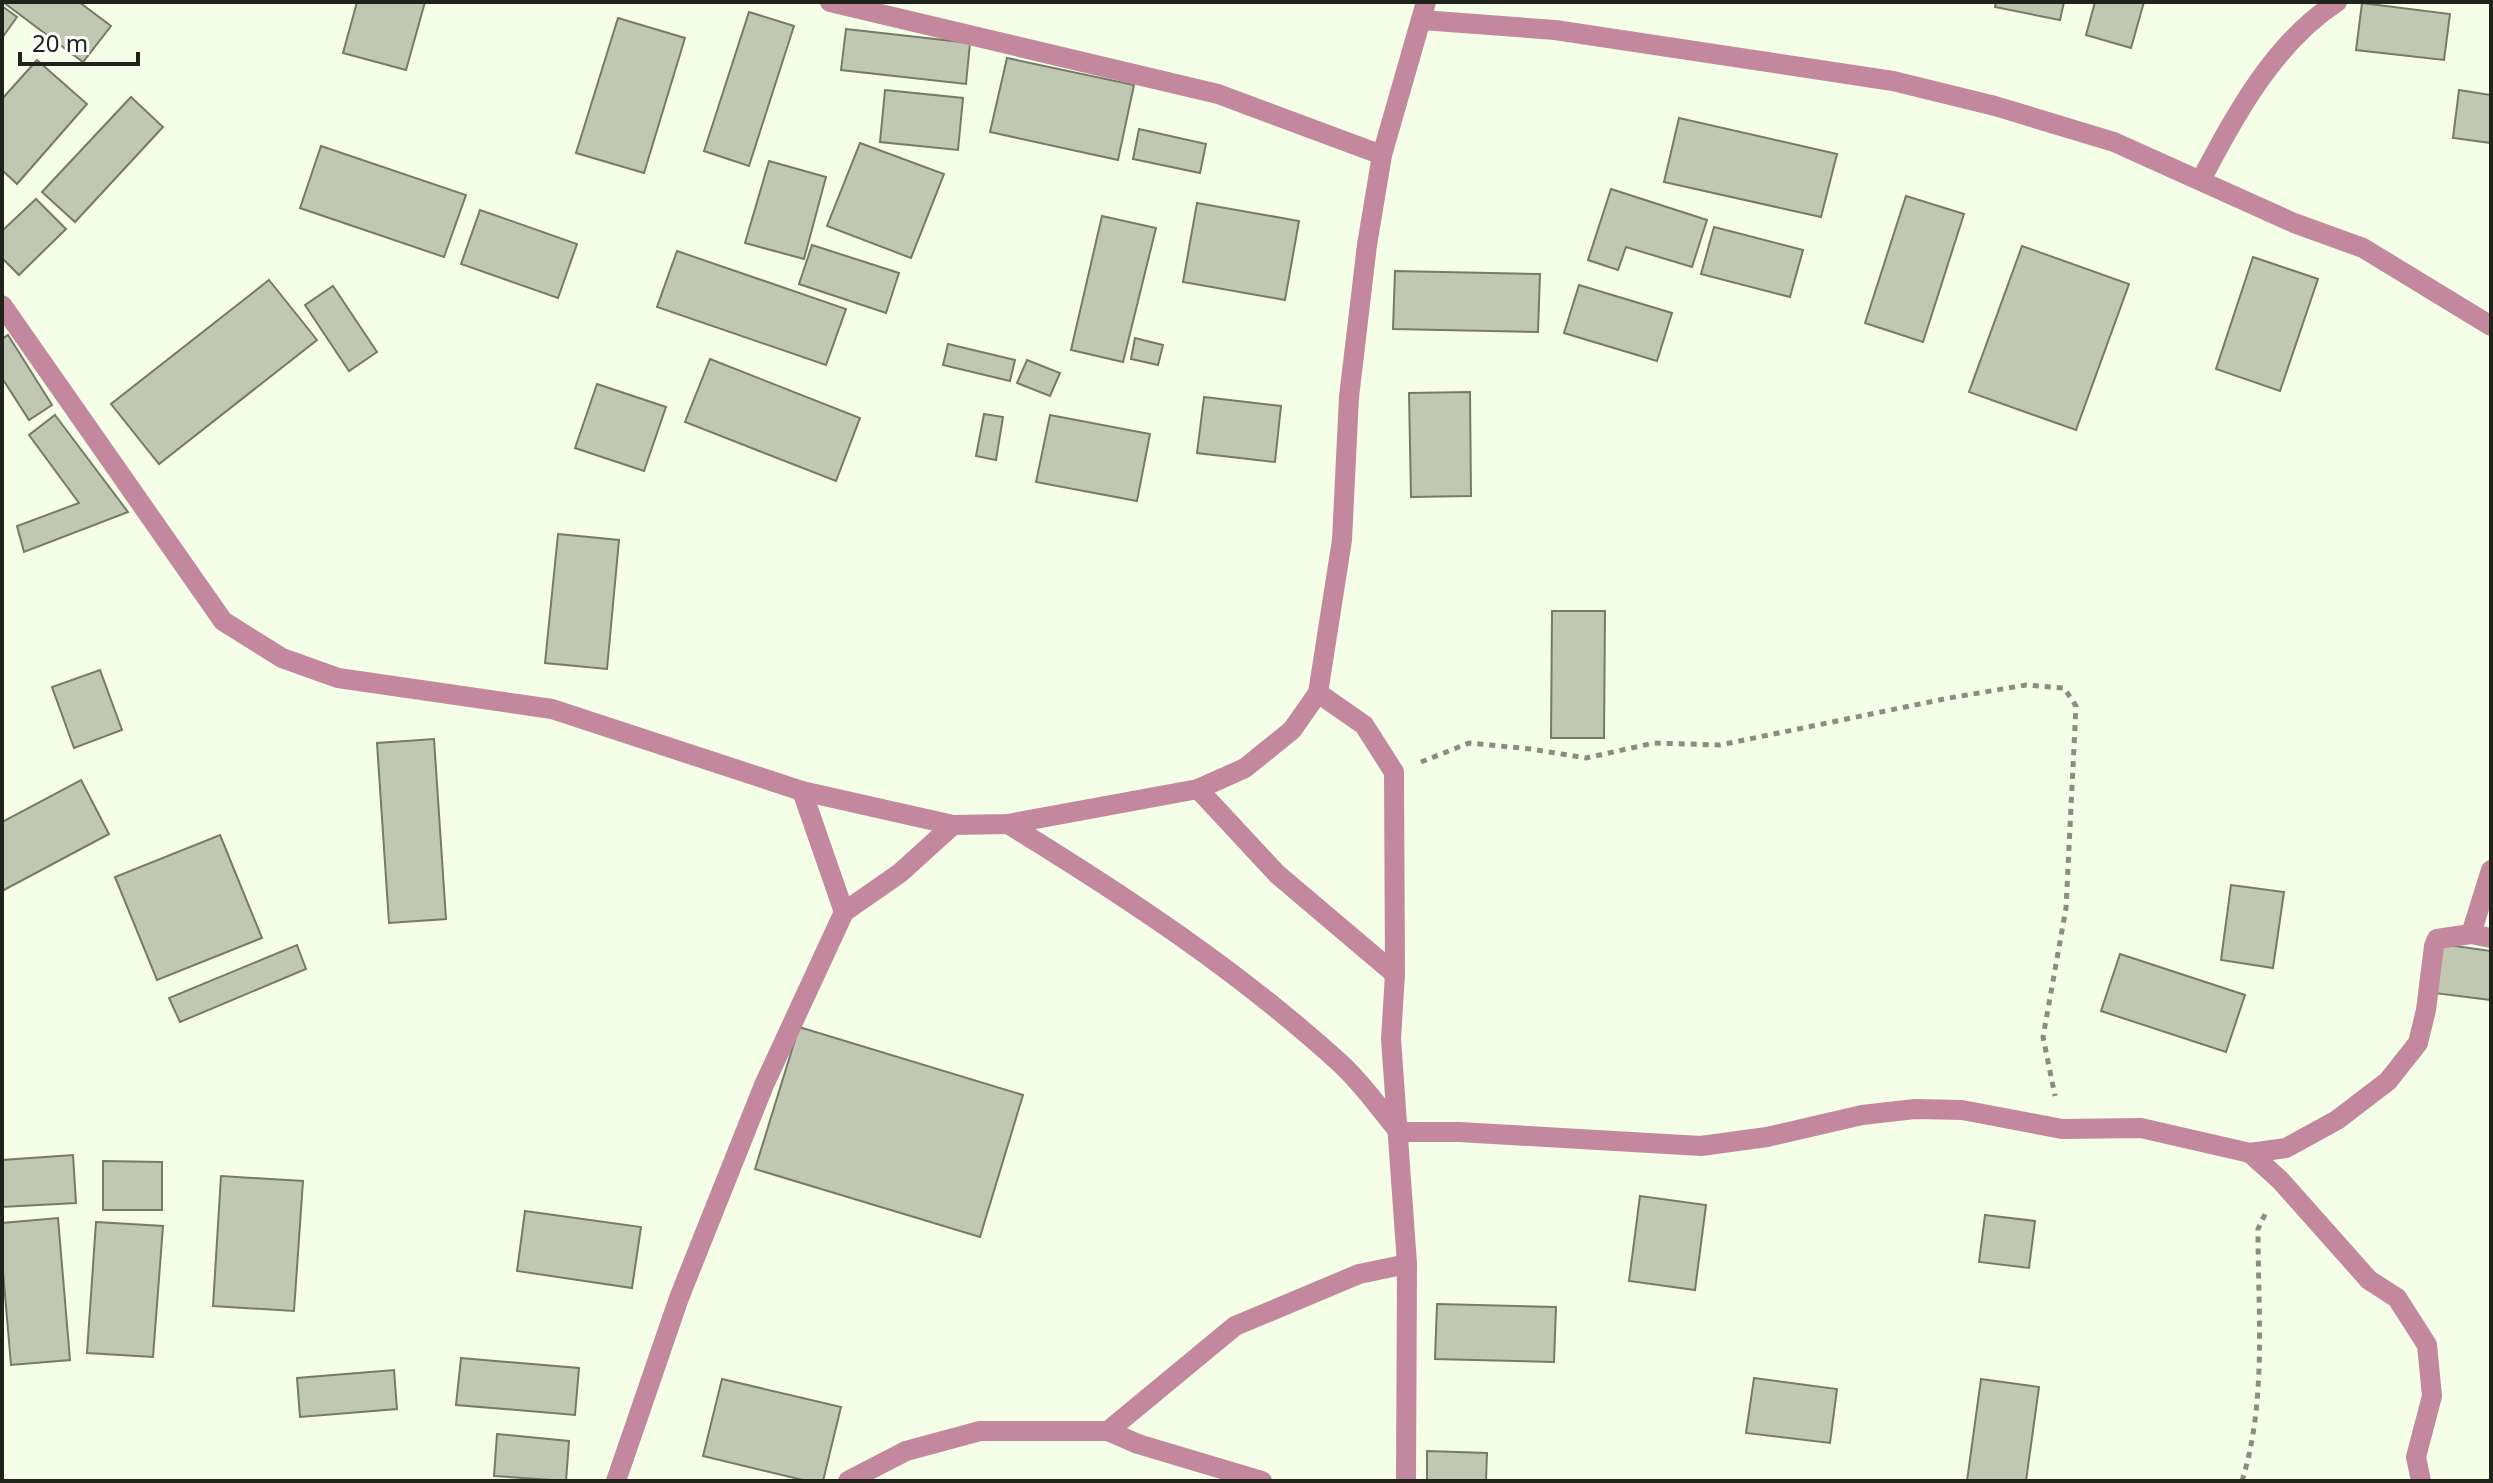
<svg xmlns="http://www.w3.org/2000/svg" width="2493" height="1483" viewBox="0 0 2493 1483" font-family="'Noto Sans',sans-serif">
<style>
.building{fill:#c0c8b2;stroke:#747c67;stroke-width:2}
.lines{fill:none;stroke-linecap:round;stroke-linejoin:round}
.path{stroke:#898f7f;stroke-width:5;stroke-dasharray:6 6;stroke-linecap:butt}
.minor{stroke:#c3889e;stroke-width:20}
</style>
<rect width="100%" height="100%" fill="#f5fee6"/>
<!-- building -->
<g class="building">
<polygon points="3,2 79,2 111,26 83,62"/>
<polygon points="357,2 425,2 406,70 343,53"/>
<polygon points="1996,2 2064,2 2060,20 1995,7"/>
<polygon points="2095,2 2144,2 2131,48 2086,35"/>
<polygon points="2362,3 2450,14 2444,60 2356,50"/>
<polygon points="2,6 17,17 2,38"/>
<polygon points="749,12 794,26 749,166 704,151"/>
<polygon points="618,18 685,38 644,173 576,153"/>
<polygon points="846,29 970,43 966,84 841,70"/>
<polygon points="1007,58 1134,85 1118,160 990,132"/>
<polygon points="37,60 87,104 17,184 2,170 2,99"/>
<polygon points="885,90 963,98 958,150 880,142"/>
<polygon points="2459,90 2491,95 2491,143 2453,138"/>
<polygon points="131,97 163,127 75,222 42,192"/>
<polygon points="1679,118 1837,154 1821,217 1664,182"/>
<polygon points="1139,129 1206,144 1200,173 1133,159"/>
<polygon points="860,143 944,174 911,258 827,226"/>
<polygon points="321,146 466,195 444,257 300,208"/>
<polygon points="769,161 826,177 804,259 745,243"/>
<polygon points="1611,189 1707,220 1692,267 1626,247 1618,270 1588,260"/>
<polygon points="1906,196 1964,214 1923,342 1865,323"/>
<polygon points="36,199 66,229 19,275 2,258 2,231"/>
<polygon points="1197,203 1299,221 1285,300 1183,282"/>
<polygon points="480,210 577,244 558,298 461,264"/>
<polygon points="1102,216 1156,228 1123,362 1071,350"/>
<polygon points="1714,227 1803,250 1790,297 1701,274"/>
<polygon points="812,245 899,273 886,313 799,284"/>
<polygon points="2022,246 2129,284 2076,430 1969,392"/>
<polygon points="677,251 846,309 826,365 657,307"/>
<polygon points="2253,257 2318,279 2280,391 2216,369"/>
<polygon points="1395,271 1540,274 1538,332 1393,329"/>
<polygon points="269,280 317,340 159,464 111,404"/>
<polygon points="1579,285 1672,313 1657,361 1564,333"/>
<polygon points="333,286 377,352 349,371 305,305"/>
<polygon points="8,335 52,405 29,420 2,378 2,339"/>
<polygon points="1135,338 1163,345 1158,365 1131,359"/>
<polygon points="948,344 1015,360 1010,381 943,365"/>
<polygon points="710,359 860,418 836,481 685,422"/>
<polygon points="1027,360 1060,373 1050,396 1017,383"/>
<polygon points="597,384 666,407 644,471 575,448"/>
<polygon points="1470,392 1471,496 1411,497 1409,393"/>
<polygon points="1204,397 1281,406 1275,462 1197,453"/>
<polygon points="984,414 1003,417 996,460 976,456"/>
<polygon points="55,415 128,512 24,552 17,526 79,503 29,435"/>
<polygon points="1050,415 1150,434 1137,501 1036,482"/>
<polygon points="558,534 619,540 607,669 545,663"/>
<polygon points="1552,611 1605,611 1604,738 1551,738"/>
<polygon points="100,670 122,730 74,748 52,687"/>
<polygon points="434,739 446,919 389,923 377,743"/>
<polygon points="81,780 109,834 2,891 2,822"/>
<polygon points="220,835 262,938 157,980 115,877"/>
<polygon points="2231,885 2284,892 2273,968 2221,960"/>
<polygon points="2441,944 2491,951 2491,1000 2434,993"/>
<polygon points="297,945 306,969 180,1022 169,998"/>
<polygon points="2120,954 2245,995 2226,1052 2101,1011"/>
<polygon points="799,1027 1023,1095 980,1237 755,1169"/>
<polygon points="73,1155 76,1203 2,1207 2,1160"/>
<polygon points="103,1161 162,1162 162,1210 103,1210"/>
<polygon points="221,1176 303,1181 294,1311 213,1306"/>
<polygon points="1640,1196 1706,1205 1695,1290 1629,1281"/>
<polygon points="525,1211 641,1227 632,1288 517,1271"/>
<polygon points="1985,1215 2035,1221 2029,1268 1979,1262"/>
<polygon points="58,1218 70,1360 11,1365 2,1260 2,1223"/>
<polygon points="96,1222 163,1226 153,1357 87,1353"/>
<polygon points="1437,1304 1556,1307 1554,1362 1435,1359"/>
<polygon points="461,1358 579,1368 575,1415 456,1405"/>
<polygon points="394,1370 397,1409 300,1417 297,1378"/>
<polygon points="1754,1378 1837,1389 1830,1443 1746,1433"/>
<polygon points="722,1379 841,1407 823,1481 807,1481 703,1456"/>
<polygon points="1981,1379 2039,1387 2026,1481 1967,1481"/>
<polygon points="497,1434 569,1441 566,1481 494,1476"/>
<polygon points="1427,1451 1487,1453 1486,1481 1427,1481"/>
</g>
<g class="lines">
<!-- path -->
<g class="path">
<polyline points="1421,762 1469,743 1531,749 1586,758 1654,743 1720,745 1949,698 2026,685 2064,688 2076,706 2066,908 2043,1037 2055,1096"/>
<path d="M2242,1481C2267,1401 2258,1313 2258,1229L2267,1210"/>
</g>
<!-- minor -->
<g class="minor">
<polyline points="830,2 1218,94 1382,155"/>
<polyline points="1422,20 1555,30 1893,81 1995,106 2114,142 2294,223 2363,248 2491,326"/>
<path d="M2201,180C2236,114 2273,44 2337,2"/>
<polyline points="2,305 223,621 282,658 338,678 552,709 802,791 953,825 1008,824 1198,789 1245,768 1292,730 1318,693 1342,540 1349,397 1367,245 1382,155 1426,2"/>
<polyline points="1318,693 1364,725 1394,772 1395,974 1391,1039 1407,1264 1406,1481"/>
<polyline points="1198,789 1277,874 1395,974"/>
<polyline points="802,791 844,912"/>
<path d="M1008,824C1124,895 1239,971 1340,1063C1362,1083 1380,1109 1399,1132H1459L1701,1146L1767,1137L1862,1115L1915,1109L1962,1110L2062,1129L2141,1128L2250,1153L2286,1148L2337,1120L2388,1081L2418,1043L2426,1010L2434,946L2437,939L2471,934L2491,938"/>
<polyline points="2471,934 2491,870"/>
<polyline points="2250,1153 2280,1180 2369,1280 2397,1298 2427,1345 2432,1396 2416,1457 2421,1481"/>
<polyline points="1108,1431 1235,1326 1359,1274 1407,1264"/>
<polyline points="616,1481 679,1298 764,1085 844,912 900,873 953,825"/>
<polyline points="848,1481 906,1451 980,1431 1108,1431 1138,1444 1262,1481"/>
</g>
</g>
<!-- border -->
<rect width="2493" height="1483" fill="none" stroke="#20231a" stroke-width="8"/>
<!-- scale -->
<path d="M20 52v12h118v-12" fill="none" stroke="#20231a" stroke-width="4"/>
<text x="32" y="52" font-size="24" fill="#20231a" stroke="#ffffff" stroke-width="6" paint-order="stroke">20 m</text>
</svg>
